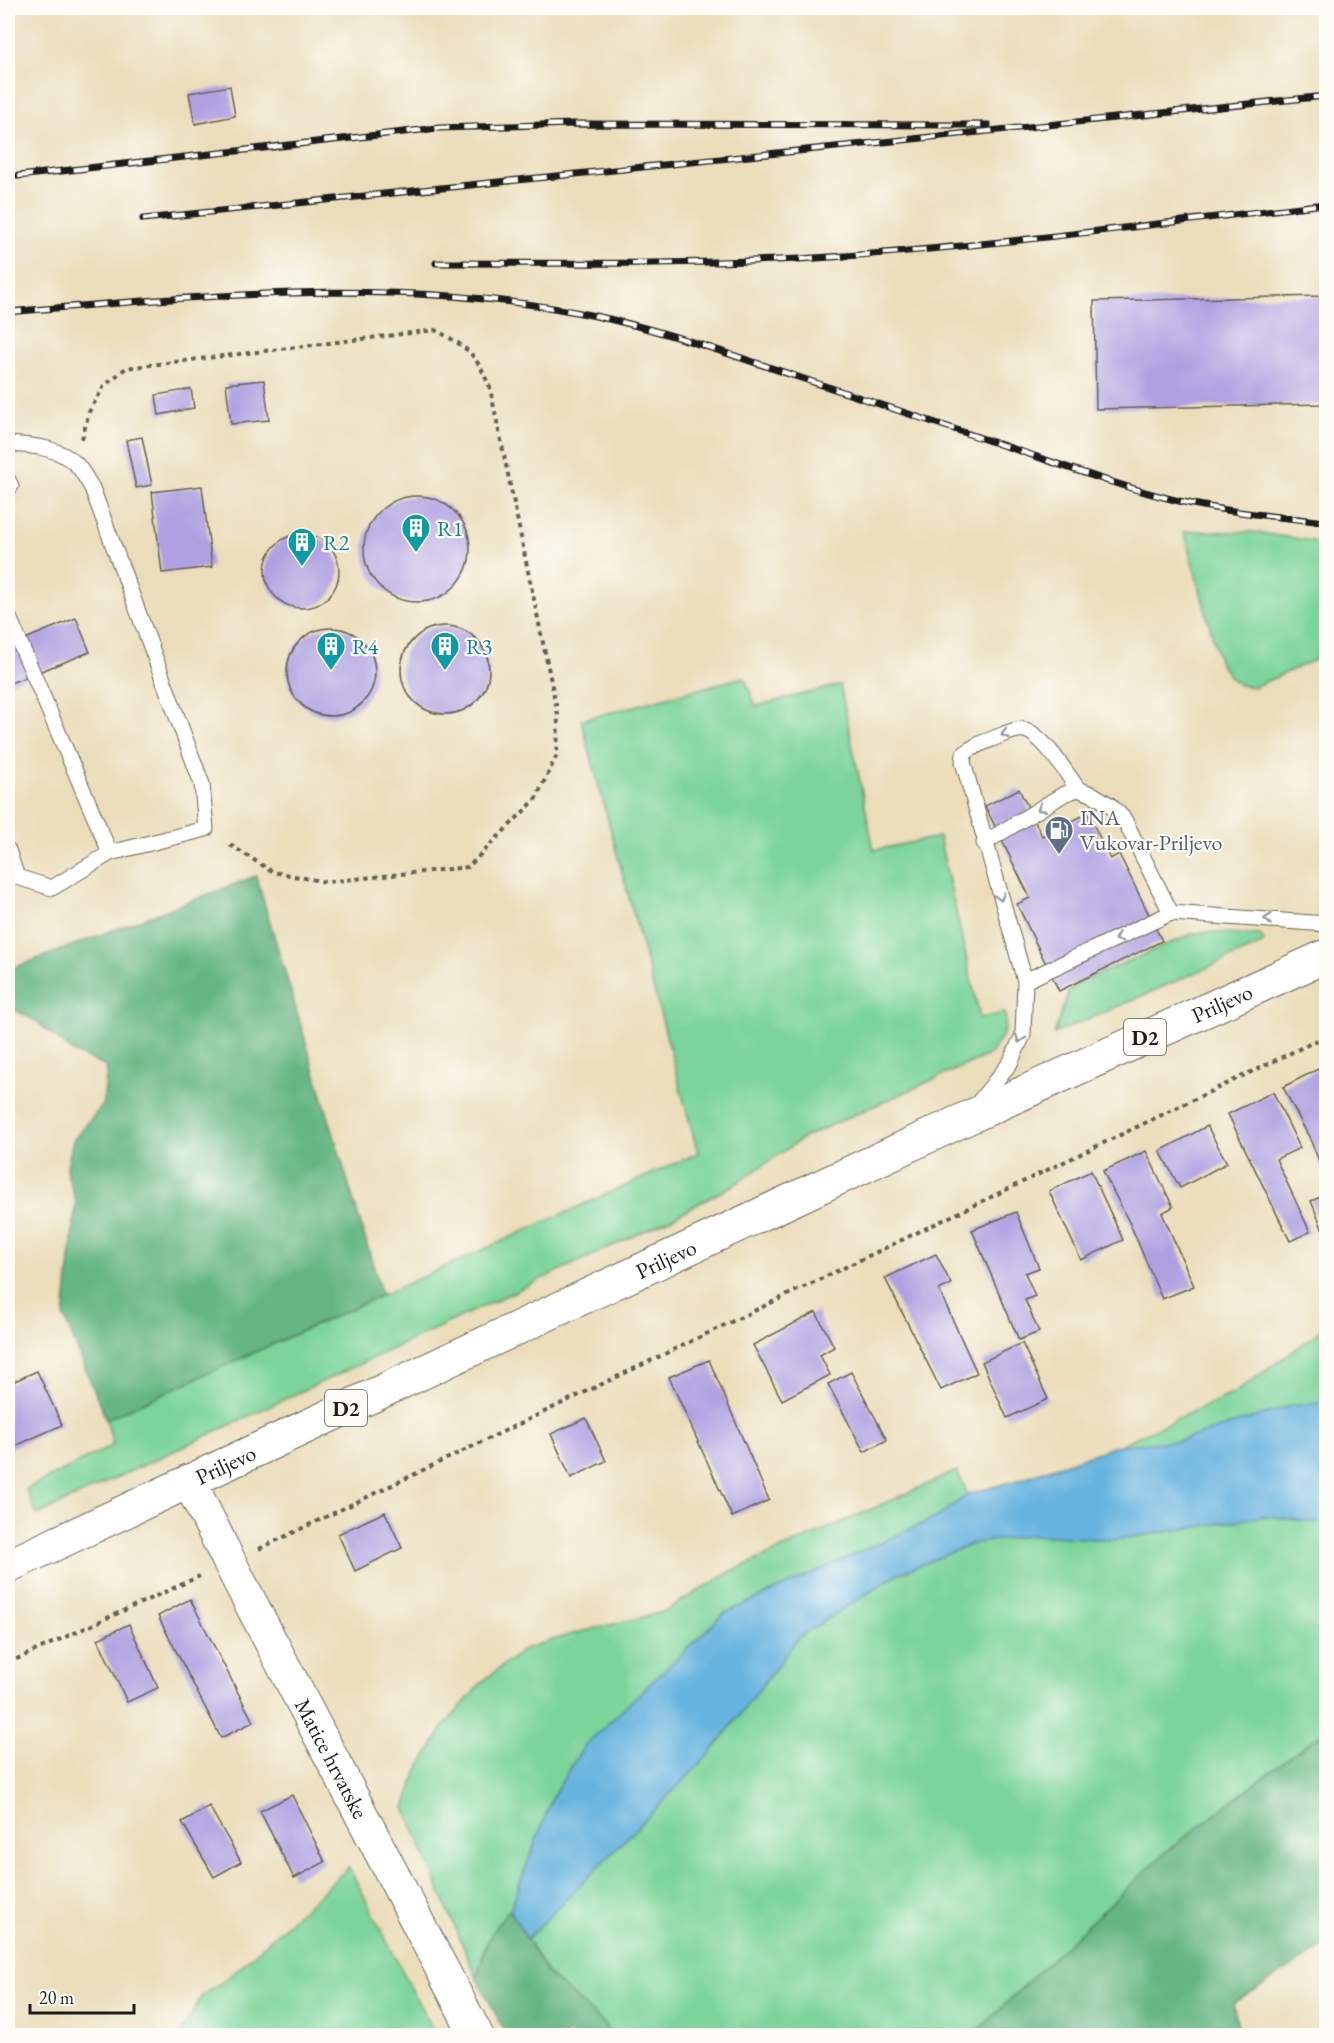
<svg xmlns="http://www.w3.org/2000/svg" width="1334" height="2043" viewBox="0 0 1334 2043" font-family="'EB Garamond',serif">
<style>
.green{fill:#7cd49a;stroke:#4c785b;stroke-width:1.5}
.forest{fill:#65b682;stroke:#40694f;stroke-width:1.5}
.water{fill:#66b3df;stroke:#41687e;stroke-width:1.5}
.building{fill:#afa0e1}
.lines{fill:none;stroke-linecap:round;stroke-linejoin:round}
.lane-casing{stroke:#646053;stroke-width:17}
.secondary-casing{stroke:#646053;stroke-width:35}
.primary-casing{stroke:#646053;stroke-width:35}
.path{stroke:#646053;stroke-width:4;stroke-dasharray:4.5 4.5;stroke-linecap:butt}
.lane{stroke:#fff;stroke-width:15}
.secondary{stroke:#fff;stroke-width:33}
.primary{stroke:#fff;stroke-width:33}
.rail-casing{stroke:#1c1c1c;stroke-width:7}
.rail{stroke:#fdfcf7;stroke-width:4.5;stroke-dasharray:14;stroke-linecap:butt}
.oneway{stroke:#999}
.labels{text-anchor:middle;dominant-baseline:central;stroke-width:4.5;stroke-linejoin:round;paint-order:stroke}
.shield{fill:#fdfcf7;stroke:#605f5e;stroke-width:1.5}
.shield-label{font-size:21px;font-weight:bold;fill:#1c1c1c}
.culture-label{font-size:22px;fill:#0d838f;stroke:#fdfcf7;text-anchor:start}
.service-label{font-size:22px;fill:#4e5e75;stroke:#fdfcf7;text-anchor:start}
.street-label{font-size:22px;fill:#1c1c1c;stroke:#fdfcf7}
</style>
<rect width="100%" height="100%" fill="#fdfcf7"/>
<filter id="ink" filterUnits="userSpaceOnUse"><feTurbulence type="fractalNoise" baseFrequency=".0167" numOctaves="2"/><feDisplacementMap in="SourceGraphic" scale="12" xChannelSelector="R" yChannelSelector="G"/><feConvolveMatrix kernelMatrix="1 2 1 2 8 2 1 2 1" color-interpolation-filters="sRGB"/></filter>
<filter id="wash" filterUnits="userSpaceOnUse"><feTurbulence type="fractalNoise" baseFrequency=".008" numOctaves="4" result="noise"/><feDisplacementMap in="SourceGraphic" scale="24" xChannelSelector="R" yChannelSelector="G"/><feGaussianBlur stdDeviation="1.35" result="paint"/><feColorMatrix in="noise" values="0 0 0 0 0 0 0 0 0 0 0 0 0 0 0 0 0 1.4 0 .05"/><feComposite in="paint" operator="in"/></filter>
<g filter="url(#wash)">
<rect width="100%" height="100%" fill="#ebddba"/>
<!-- green -->
<g class="green">
<polygon points="1184,531 1253,532 1326,543 1326,655 1254,687 1239,685 1230,677 1220,664"/>
<path d="M744,677L756,706L840,685L874,850L939,837L980,1018L1005,1013C1008,1031 1000,1043 988,1055L805,1137L737,1183L670,1219L37,1515L26,1489L113,1445L106,1419L698,1153L581,720Z"/>
<polygon points="1203,932 1260,935 1264,940 1262,944 1054,1034 1068,993 1078,983 1192,934"/>
<polygon points="1326,1327 1326,1731 1291,1756 1167,1851 1043,1967 974,2035 612,2035 602,2022 546,1972 510,1910 485,1946 477,1979 405,1808 417,1771 445,1725 482,1682 524,1649 572,1634 663,1612 732,1571 957,1471 968,1494 1018,1480 1119,1445 1236,1392"/>
<polygon points="349,1867 435,2035 180,2035 201,1997 234,1973"/>
</g>
<!-- forest -->
<g class="forest">
<polygon points="256,876 382,1295 106,1419 64,1317 76,1201 66,1171 73,1140 103,1105 107,1067 73,1052 36,1021 8,1006 8,970"/>
<polygon points="1326,1731 1326,1945 1233,2004 1240,2035 974,2035 1043,1967 1167,1851 1291,1756"/>
<path d="M510,1910L546,1972L602,2022L612,2035H507L477,1979C483,1953 489,1928 510,1910Z"/>
</g>
<!-- water -->
<polygon class="water" points="1326,1402 1326,1524 1266,1516 1114,1540 1034,1535 975,1543 896,1575 799,1637 710,1754 527,1939 510,1910 553,1796 584,1746 725,1613 939,1516 968,1494 1018,1480 1119,1445 1178,1441 1291,1406"/>
<g id="blocks">
<!-- building -->
<g class="building">
<polygon points="230,86 235,116 195,124 189,93"/>
<polygon points="1326,296 1326,404 1096,409 1094,301"/>
<polygon points="264,380 269,420 231,424 226,384"/>
<polygon points="191,389 194,408 159,415 156,395"/>
<polygon points="142,437 152,485 136,488 126,440"/>
<polygon points="202,486 212,567 162,573 152,492"/>
<circle cx="417" cy="549" r="53"/>
<circle cx="302" cy="571" r="37"/>
<polygon points="76,618 90,652 8,684 8,646"/>
<circle cx="445" cy="670" r="44"/>
<circle cx="331" cy="672" r="44"/>
<polygon points="1019,789 1042,836 1088,813 1110,859 1119,854 1162,941 1059,991 1017,904 1030,898 985,806"/>
<polygon points="1326,1065 1326,1131 1323,1133 1326,1142 1326,1178 1310,1139 1283,1087"/>
<polygon points="1273,1092 1300,1148 1276,1159 1310,1232 1290,1241 1228,1114"/>
<polygon points="1207,1126 1227,1163 1180,1188 1160,1151"/>
<polygon points="1146,1151 1173,1207 1162,1213 1194,1286 1162,1299 1131,1226 1103,1171"/>
<polygon points="1091,1171 1123,1240 1081,1260 1049,1191"/>
<polygon points="1326,1195 1326,1226 1322,1228 1311,1201"/>
<polygon points="1016,1212 1039,1268 1025,1273 1035,1296 1025,1300 1039,1332 1019,1340 972,1230"/>
<polygon points="936,1254 951,1284 939,1290 977,1373 941,1390 885,1278"/>
<polygon points="816,1312 834,1347 820,1355 830,1375 782,1400 753,1345"/>
<polygon points="1022,1343 1048,1399 1007,1418 982,1362"/>
<polygon points="709,1360 769,1500 732,1517 669,1377"/>
<polygon points="37,1371 62,1425 11,1448 8,1440 8,1384"/>
<polygon points="851,1372 887,1440 864,1452 828,1384"/>
<polygon points="586,1418 606,1461 571,1478 551,1434"/>
<polygon points="385,1512 402,1548 355,1571 338,1534"/>
<polygon points="190,1599 253,1722 221,1738 158,1616"/>
<polygon points="129,1624 158,1688 127,1702 98,1639"/>
<polygon points="292,1795 325,1862 294,1878 260,1811"/>
<polygon points="209,1806 241,1862 214,1877 182,1822"/>
</g>
</g>
</g>
<g filter="url(#ink)">
<use href="#blocks" fill-opacity="0" stroke="#646053" stroke-width="1.5"/>
<g class="lines">
<!-- lane casing -->
<g class="lane-casing">
<g id="lane">
<path d="M8,444C31,446 57,446 76,464C82,470 87,480 92,488L202,784L206,829L110,853L52,888L17,877L8,850"/>
<polyline points="8,480 11,486 8,489"/>
<polyline points="8,615 110,853"/>
<polyline points="984,843 1064,794 1078,789 1094,795 1110,805 1124,819 1171,913 1326,924"/>
<polyline points="1025,981 1171,913"/>
<path d="M978,1103L1010,1063L1023,1035L1025,981L963,762L964,754C974,745 985,742 997,737C1005,734 1016,728 1025,730C1043,735 1067,774 1078,789"/>
</g>
</g>
<!-- secondary casing -->
<g class="secondary-casing">
<g id="secondary">
<path id="s1" d="M189,1481L236,1575L477,2036"/>
</g>
</g>
<!-- primary casing -->
<g class="primary-casing">
<g id="primary">
<path id="s2" d="M8,1566L963,1120L1326,956"/>
</g>
</g>
<!-- path -->
<g class="path">
<path d="M82,439L89,412L104,386L126,368L435,330C468,347 476,354 490,388L558,715L557,755L535,800L468,867L326,882L273,872L227,843"/>
<polyline points="259,1549 1326,1036"/>
<polyline points="8,1663 200,1576"/>
</g>
<!-- lane -->
<use href="#lane" class="lane"/>
<!-- secondary -->
<use href="#secondary" class="secondary"/>
<!-- primary -->
<use href="#primary" class="primary"/>
<!-- rail casing -->
<g class="rail-casing">
<g id="rail">
<polyline points="18,176 439,128 574,124 988,125"/>
<polyline points="143,219 1326,96"/>
<path d="M436,263C557,263 678,265 799,259C975,249 1151,224 1326,204"/>
<path d="M8,312C208,296 411,274 609,319C674,334 735,356 798,377C871,401 944,426 1017,450C1070,468 1124,488 1179,501C1227,512 1277,517 1326,522"/>
</g>
</g>
<!-- rail -->
<use href="#rail" class="rail"/>
</g>
<!-- one-way arrows -->
<defs><path id="oneway-chevron" d="M-2-3.5L2.5 0L-2 3.5" fill="none" stroke-width="1.6" stroke-linecap="round" stroke-linejoin="round" transform="scale(1.5)"/></defs>
<g class="oneway">
<use href="#oneway-chevron" transform="translate(1005 734) rotate(162)"/>
<use href="#oneway-chevron" transform="translate(1041 808) rotate(148)"/>
<use href="#oneway-chevron" transform="translate(1000 897) rotate(74)"/>
<use href="#oneway-chevron" transform="translate(1268 919) rotate(-176)"/>
<use href="#oneway-chevron" transform="translate(1118 938) rotate(155)"/>
<use href="#oneway-chevron" transform="translate(1020 1039) rotate(108)"/>
</g>
</g>
<!-- icons -->
<defs>
<g id="building-pin" transform="scale(1.5)"><path d="M0 17L-7.5 6A9.5 9.5 0 1 1 7.5 6Z" fill="#0f9aa8" stroke="#fdfcf7"/><path d="M-4-6H4V6H1V3H-1V6H-4ZM-2.5-4.3h1.7v1.8h-1.7ZM.8-4.3h1.7v1.8H.8ZM-2.5-1h1.7V.8h-1.7ZM.8-1h1.7V.8H.8Z" fill="#fff"/></g>
<g id="fuel-pin" transform="scale(1.5)"><path d="M0 17L-7.5 6A9.5 9.5 0 1 1 7.5 6Z" fill="#5c6f8a" stroke="#fdfcf7"/><path d="M-5.5-6h7V0h2V4h1.3V-2.5L3-4.5l.8-.8L6-3V5H2.5V1h-1V6h-7ZM-4.2-4.7v3.2H.2V-4.7Z" fill="#fff"/></g>
</defs>
<g fill-rule="evenodd">
<use href="#building-pin" x="416" y="528"/>
<use href="#building-pin" x="302" y="542"/>
<use href="#building-pin" x="331" y="646"/>
<use href="#building-pin" x="445" y="646"/>
<use href="#fuel-pin" x="1059" y="830"/>
</g>
<g class="labels">
<!-- shield labels -->
<g class="shield">
<rect x="1124" y="1019" width="42" height="36" rx="4.5"/>
<rect x="325" y="1390" width="42" height="36" rx="4.5"/>
</g>
<g class="shield-label">
<text x="1145" y="1037">D2</text>
<text x="346" y="1408">D2</text>
</g>
<!-- culture labels -->
<g class="culture-label">
<text x="437" y="528">R1</text>
<text x="323" y="542">R2</text>
<text x="352" y="646">R4</text>
<text x="466" y="646">R3</text>
</g>
<!-- service labels -->
<g class="service-label">
<text x="1080" y="817">INA<tspan x="1080" dy="25">Vukovar-Priljevo</tspan></text>
</g>
<!-- street labels -->
<g class="street-label">
<text stroke="none"><textPath href="#s2" startOffset="1338">Priljevo</textPath></text>
<text stroke="none"><textPath href="#s2" startOffset="726">Priljevo</textPath></text>
<text stroke="none"><textPath href="#s2" startOffset="240">Priljevo</textPath></text>
<text stroke="none"><textPath href="#s1" startOffset="312">Matice hrvatske</textPath></text>
</g>
</g>
<!-- margin -->
<rect width="1334" height="2043" fill="none" stroke="#fdfcf7" stroke-width="30"/>
<!-- scale -->
<path d="M30 2004v9h104v-9" fill="none" stroke="#1c1c1c" stroke-width="3"/>
<text x="39" y="2004" font-size="18" fill="#1c1c1c" stroke="#fdfcf7" stroke-width="4.5" paint-order="stroke">20 m</text>
</svg>
